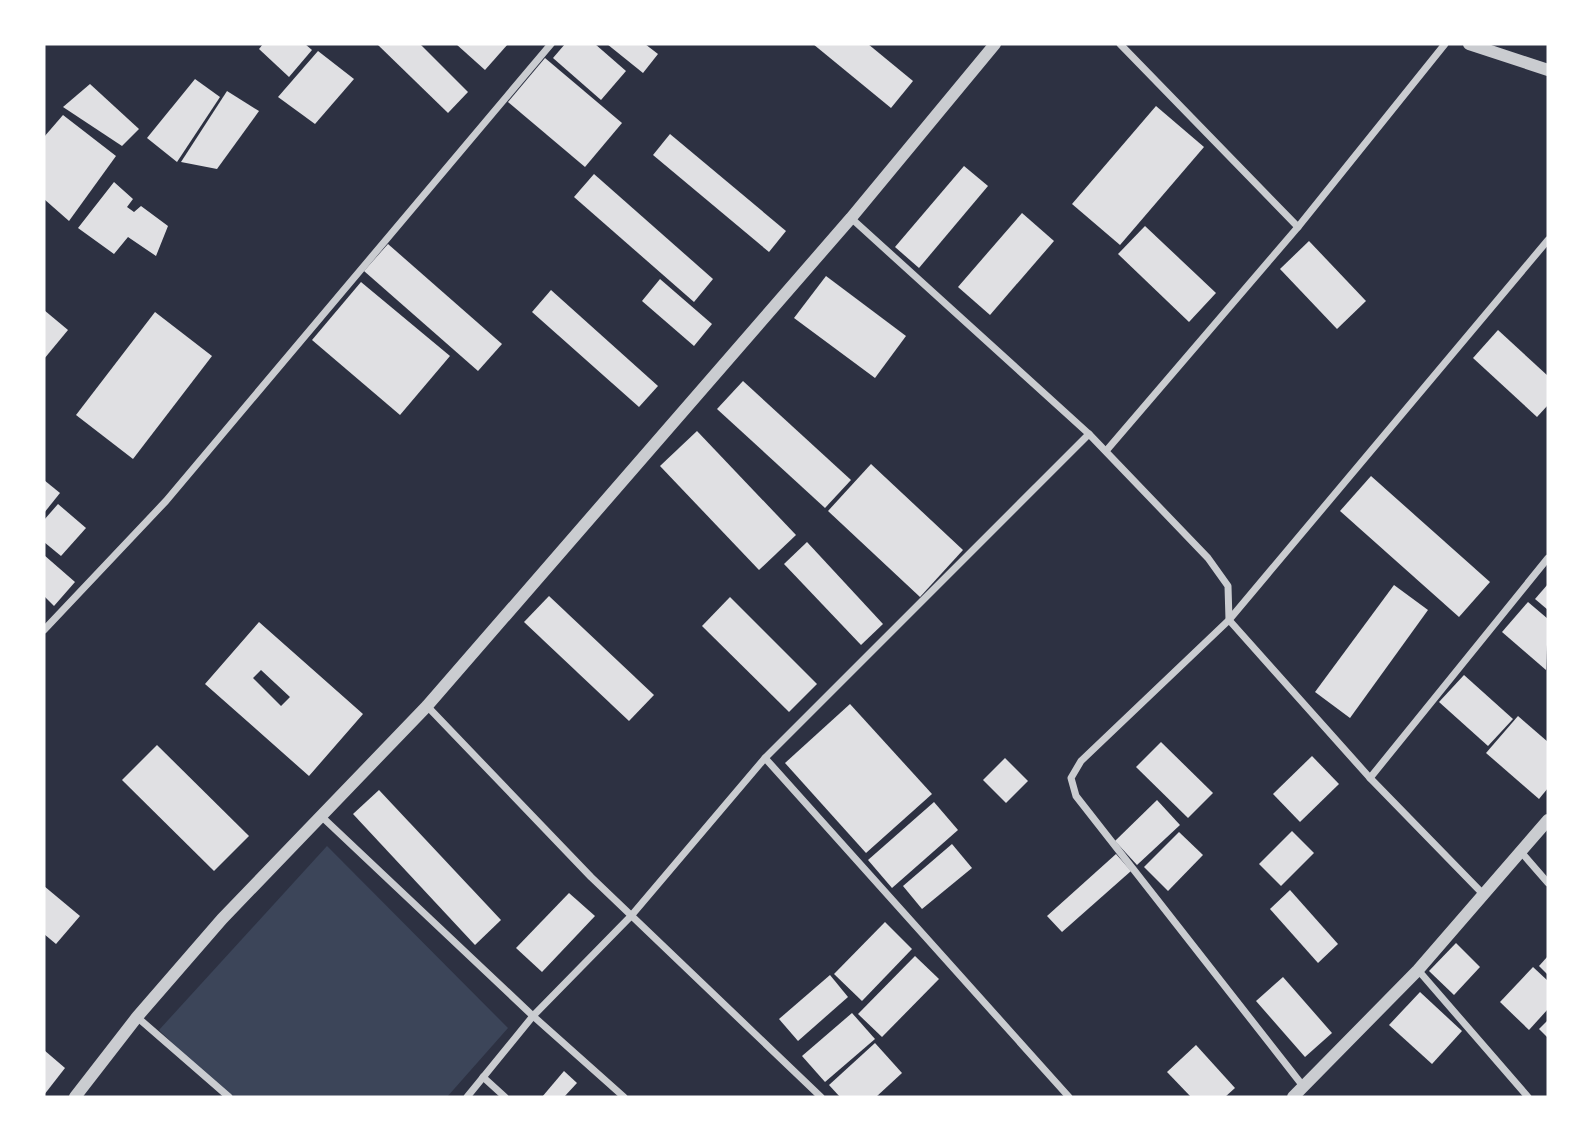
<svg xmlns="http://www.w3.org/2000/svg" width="1592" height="1141" viewBox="0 0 1592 1141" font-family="'Fira Sans',sans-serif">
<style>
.green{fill:#3c4559}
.building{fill:#e0e0e3;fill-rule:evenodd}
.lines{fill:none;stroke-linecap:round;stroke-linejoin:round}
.minor{stroke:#caccd0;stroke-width:7}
.tertiary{stroke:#caccd0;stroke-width:12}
</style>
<rect width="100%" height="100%" fill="#2d3142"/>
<!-- green -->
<polygon class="green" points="327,846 508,1028 447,1097 228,1097 159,1030"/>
<!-- building -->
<g class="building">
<polygon points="263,44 305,44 312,50 289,77 259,49"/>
<polygon points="377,44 420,44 468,92 448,113"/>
<polygon points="456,44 508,44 485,70"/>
<polygon points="565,44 595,44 626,71 601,100 553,58"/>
<polygon points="607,44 645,44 658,54 643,73"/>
<polygon points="813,44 868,44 913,81 891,108"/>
<polygon points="318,51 354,79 315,124 278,97"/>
<polygon points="545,58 622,123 585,167 508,102"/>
<polygon points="195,79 220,97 177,162 147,138"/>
<polygon points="90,84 139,129 122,146 63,107"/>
<polygon points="227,91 259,111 217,169 181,162"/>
<polygon points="1156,106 1204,147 1120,245 1072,204"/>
<polygon points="63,115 116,156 69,221 44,199 44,137"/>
<polygon points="670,134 786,231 769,252 653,155"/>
<polygon points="964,166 988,186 919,268 895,247"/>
<polygon points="594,174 713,279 694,302 574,197"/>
<polygon points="114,182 133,199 127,207 134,212 141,206 168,226 156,256 128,237 114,254 78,228"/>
<polygon points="1022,213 1054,241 990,315 958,287"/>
<polygon points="1145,226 1216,293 1189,322 1118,254"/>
<polygon points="1309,241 1366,301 1337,329 1280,269"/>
<polygon points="388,244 502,344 478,371 364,271"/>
<polygon points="826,276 906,336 875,378 794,318"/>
<polygon points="660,279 712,324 694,346 642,301"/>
<polygon points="361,282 450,356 400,415 312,340"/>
<polygon points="551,290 658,386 639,407 532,312"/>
<polygon points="44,310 68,330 44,359"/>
<polygon points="155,312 212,356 133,459 76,415"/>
<polygon points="1498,330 1548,376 1548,405 1537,417 1473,358"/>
<polygon points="743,381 851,480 825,508 717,409"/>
<polygon points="697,431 796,535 759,570 660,466"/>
<polygon points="871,464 963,550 920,597 828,511"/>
<polygon points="1371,476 1490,582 1459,617 1340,511"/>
<polygon points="44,480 60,493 44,513"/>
<polygon points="58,504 86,528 61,556 44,542 44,520"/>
<polygon points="807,542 883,624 861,645 784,564"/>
<polygon points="44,555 75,582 54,606 44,596"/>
<polygon points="1548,584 1548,610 1535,599"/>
<polygon points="1394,585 1428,610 1350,718 1315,692"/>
<polygon points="549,596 654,695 629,721 524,622"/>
<polygon points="730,597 817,684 789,712 702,626"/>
<polygon points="1528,602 1548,619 1546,670 1502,632"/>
<path d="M259,622L363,714L309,776L205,684ZM261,670L290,697L281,706L253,678Z"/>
<polygon points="1464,675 1513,719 1488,746 1439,702"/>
<polygon points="850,704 932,794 866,853 785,763"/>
<polygon points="1518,716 1548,742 1548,788 1539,799 1486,753"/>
<polygon points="1161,742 1213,793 1188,818 1136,767"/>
<polygon points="157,745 249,836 214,871 122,780"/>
<polygon points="1312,756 1339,784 1300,822 1273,794"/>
<polygon points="1005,758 1028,781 1006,803 983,780"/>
<polygon points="379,790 501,920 475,945 353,814"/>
<polygon points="1157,800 1180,825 1137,865 1115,841"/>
<polygon points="934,802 958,830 892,888 868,860"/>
<polygon points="1292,831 1314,853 1281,886 1259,864"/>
<polygon points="1179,832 1203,855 1168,891 1144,867"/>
<polygon points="952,844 972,868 922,909 903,886"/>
<polygon points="1116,854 1131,871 1062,932 1047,916"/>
<polygon points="44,886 80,916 56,944 44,934"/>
<polygon points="1290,890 1338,944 1318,963 1270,909"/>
<polygon points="569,893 595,916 542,972 516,948"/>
<polygon points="885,922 912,949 862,1001 834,974"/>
<polygon points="1456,943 1480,967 1454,995 1429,971"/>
<polygon points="915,956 939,979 882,1037 858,1014"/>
<polygon points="1548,956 1548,975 1539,966"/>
<polygon points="1533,967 1548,981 1548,1009 1529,1030 1500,1002"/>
<polygon points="830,975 848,997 798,1041 779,1019"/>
<polygon points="1283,977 1332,1033 1305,1057 1256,1001"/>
<polygon points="1420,992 1462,1031 1432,1064 1389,1025"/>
<polygon points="852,1013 875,1039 825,1082 802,1056"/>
<polygon points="1548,1020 1548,1038 1539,1029"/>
<polygon points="875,1043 902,1073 876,1097 840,1097 829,1085"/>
<polygon points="1196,1045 1235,1088 1225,1097 1191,1097 1167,1072"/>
<polygon points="44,1050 65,1068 44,1095"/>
<polygon points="564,1071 577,1083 564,1097 542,1097"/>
</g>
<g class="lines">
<!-- minor -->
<g class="minor">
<polyline points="1120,44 1298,227"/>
<polyline points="851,218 1089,434 1208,558 1228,586 1229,620 1370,778 1484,895"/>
<polyline points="1106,451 1298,227 1445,44"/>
<polyline points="44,630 166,501 551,44"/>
<polyline points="427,706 591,877 821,1097"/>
<polyline points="765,758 1069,1097"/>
<polyline points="1370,778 1548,558"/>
<polyline points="320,815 533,1016 624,1097"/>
<polyline points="1522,853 1548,883"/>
<polyline points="1418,970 1528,1097"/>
<polyline points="137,1017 229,1097"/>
<polyline points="483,1077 505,1097"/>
<polyline points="1303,1086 1076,796 1071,778 1081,761 1229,620 1548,240"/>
<polyline points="467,1097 533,1016 631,916 765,758 1089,434"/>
</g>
<!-- tertiary -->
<g class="tertiary">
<polyline points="1469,44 1548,70"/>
<polyline points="75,1097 137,1017 222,919 427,706 851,218 995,44"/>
<polyline points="1293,1097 1418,970 1548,820"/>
</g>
</g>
<!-- border -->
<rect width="1592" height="1141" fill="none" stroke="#ffffff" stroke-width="91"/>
</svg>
